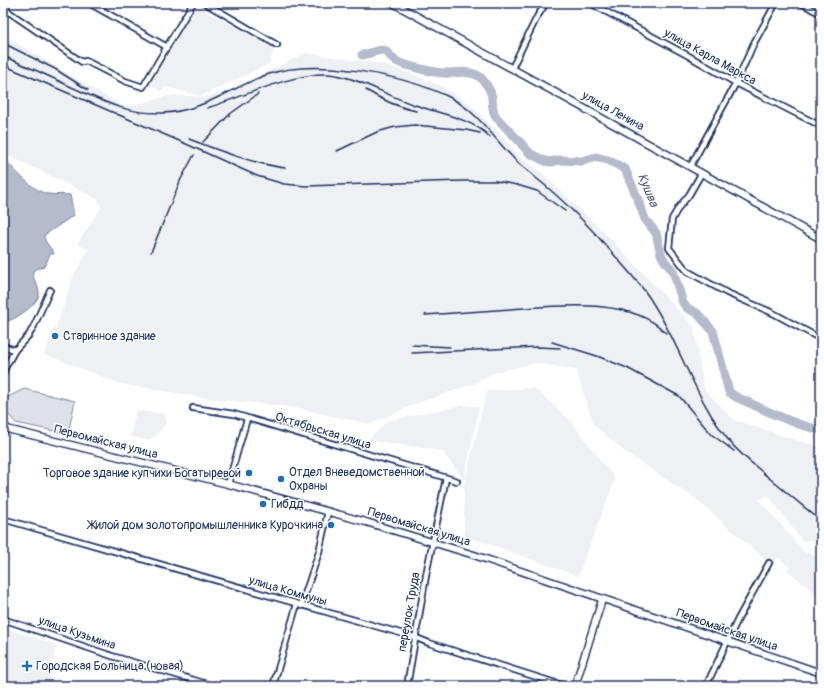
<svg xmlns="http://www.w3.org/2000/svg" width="824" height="689" viewBox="0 0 824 689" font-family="Pangolin,sans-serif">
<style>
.built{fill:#eff0f4}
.green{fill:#dee1e7;stroke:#7c88a2}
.water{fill:#b5bbca;stroke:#77839f}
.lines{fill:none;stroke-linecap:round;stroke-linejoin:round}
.river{stroke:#b5bbca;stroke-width:9}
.street-casing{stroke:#1b2f5e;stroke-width:8}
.secondary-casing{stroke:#1b2f5e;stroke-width:9}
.street{stroke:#fff;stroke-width:4.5}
.secondary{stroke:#fff;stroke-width:6}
.rail{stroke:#1b2f5e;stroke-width:1.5}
.poi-dot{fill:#1f6fb2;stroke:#fff;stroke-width:1.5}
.labels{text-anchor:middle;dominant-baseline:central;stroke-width:3;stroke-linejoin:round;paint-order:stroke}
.street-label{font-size:12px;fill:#1b2f5e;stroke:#fff}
.poi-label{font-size:12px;fill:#1b2f5e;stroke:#fff;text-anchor:start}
.water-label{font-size:13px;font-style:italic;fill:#49597e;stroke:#fff}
</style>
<rect width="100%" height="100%" fill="#fff"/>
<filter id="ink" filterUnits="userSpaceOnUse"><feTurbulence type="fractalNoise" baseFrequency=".025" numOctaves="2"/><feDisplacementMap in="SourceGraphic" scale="8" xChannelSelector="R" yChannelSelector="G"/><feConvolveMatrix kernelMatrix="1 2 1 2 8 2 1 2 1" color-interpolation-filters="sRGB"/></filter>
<g filter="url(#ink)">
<!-- built -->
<g class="built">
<polygon points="196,6 275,47 269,64 201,96 166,87 161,91 150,84"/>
<polygon points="3,35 124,107 173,95 205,97 222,93 306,53 382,64 412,74 443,87 470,104 496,130 520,157 540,171 610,238 694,327 704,389 734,420 805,443 821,446 821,539 802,541 768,495 759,500 806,554 810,552 821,564 821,598 787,570 789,567 778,557 773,565 769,563 689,493 688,494 625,452 594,425 576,370 535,363 496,372 475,383 410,406 371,424 290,407 206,398 121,384 44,354 64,306 73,277 88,250 77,244 101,207 98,199 3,153"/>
<polygon points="534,388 572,422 615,479 578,576 464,535 464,485 487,391"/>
<polygon points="463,405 479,407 464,480 442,451 368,440 387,421"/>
<polygon points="136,411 164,413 166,423 156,436 147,440 130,437"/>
<polygon points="3,628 57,645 45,686 3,686"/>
</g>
<!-- green -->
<polygon class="green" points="24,389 75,401 68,434 16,423 3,409 4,399"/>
<!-- water -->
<path class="water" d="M3,157C12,168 34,192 48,194C55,195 63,194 70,195L74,215L46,234L44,236C45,244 52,248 54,254H50C48,258 47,264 43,267C39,269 36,268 33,271C32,279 38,284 39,292C41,303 13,322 3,322Z"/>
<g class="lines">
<!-- river -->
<path class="river" d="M362,55C370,54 376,50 384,50C389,53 392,60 398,62C406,66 436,73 445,73C458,73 474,69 483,80C487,85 492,93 492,99C493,106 492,111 496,117L520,142L525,148L531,154L545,161L550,162L560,160L582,161L596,157L608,160L625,169L637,197L645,219L656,233L661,254L664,260L673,271L683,303L687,308L697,313L713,331L727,384L729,392L736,397C764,409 791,424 821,430"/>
<!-- street casing -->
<g class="street-casing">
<g id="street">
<polyline points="89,3 167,47"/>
<polyline points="205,3 277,45"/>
<polyline points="590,3 687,55 736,83 821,126"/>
<polyline points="801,3 821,14"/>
<polyline points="3,8 82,62 86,61 125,81 143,87 193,3"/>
<polyline points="512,68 537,17 546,3"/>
<polyline points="690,167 736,83 754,43 776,3"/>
<polyline points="701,174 689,195 679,207 672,219 669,248 687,271 727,293 773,313 821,339"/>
<polyline points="3,346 15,350"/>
<polyline points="3,375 5,368 15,350 29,335 34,326 50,290"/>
<polyline points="193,408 234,414 457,481"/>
<polyline points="3,420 7,429"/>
<polyline points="228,484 247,419"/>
<path d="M3,519C140,558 277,599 414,637L429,643L565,686"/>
<polyline points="301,606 319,552 328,511"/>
<polyline points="3,619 112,656 214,686"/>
<polyline points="273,686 297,604"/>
<polyline points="407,686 427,570 446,478"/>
<polyline points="706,686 738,619 769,563"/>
</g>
</g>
<!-- secondary casing -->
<g class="secondary-casing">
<g id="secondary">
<polyline points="393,3 821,239"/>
<polyline points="3,428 228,484 366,522 471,554 821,673"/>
<polyline points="575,686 602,600"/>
</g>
</g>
<!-- street -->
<use href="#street" class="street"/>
<!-- secondary -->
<use href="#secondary" class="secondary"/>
<!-- rail -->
<g class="rail">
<polyline points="3,43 55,69 88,90"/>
<path d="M3,56C24,65 45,74 65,84C99,99 123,114 162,113C201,112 231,88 266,75C314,57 402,75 447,96C477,110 494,139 517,162C523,168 530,172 536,178C550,189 563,201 576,214C588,225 598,237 609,249C621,263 633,276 644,290C678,337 693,397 730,442C741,455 754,465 766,475"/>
<polyline points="3,65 184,143 257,176 284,184 306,186 461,181 496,181 517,185 537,191 565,211"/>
<path d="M366,90C382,100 397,107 416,111"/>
<path d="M207,108C240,98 303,68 336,75C364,80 389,97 415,105C440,114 471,118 490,137"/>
<path d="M189,139C220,151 251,163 285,168"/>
<polyline points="203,142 230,114 258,94"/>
<polyline points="337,151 377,132 395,127 415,125 466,130 480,133"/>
<polyline points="151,252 181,179 194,155"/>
<path d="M425,315C454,313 482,311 511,309C556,306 632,296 666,333"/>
<polyline points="552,342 597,356 627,368 679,396 711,434 734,451"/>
<polyline points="412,345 450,347"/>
<polyline points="412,353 537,347 560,348"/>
<polyline points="763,473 821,521"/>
</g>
</g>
</g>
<!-- markers -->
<g class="poi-dot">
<circle cx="55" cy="336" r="4"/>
<circle cx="249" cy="473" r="4"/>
<circle cx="281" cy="479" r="4"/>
<circle cx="263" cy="504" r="4"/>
<circle cx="331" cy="525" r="4"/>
<path d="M25 660h4v4h4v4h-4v4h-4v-4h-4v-4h4z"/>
</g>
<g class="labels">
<!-- street labels -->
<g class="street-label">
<text transform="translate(710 57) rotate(29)">улица Карла Маркса</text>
<text transform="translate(613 111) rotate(29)">улица Ленина</text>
<text transform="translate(323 431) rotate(17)">Октябрьская улица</text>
<text transform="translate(106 442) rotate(14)">Первомайская улица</text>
<text transform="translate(419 527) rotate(17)">Первомайская улица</text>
<text transform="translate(288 591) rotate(16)">улица Коммуны</text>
<text transform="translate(409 612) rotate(-80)">переулок Труда</text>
<text transform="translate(727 630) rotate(19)">Первомайская улица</text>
<text transform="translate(77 633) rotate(19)">улица Кузьмина</text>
</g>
<!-- poi labels -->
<g class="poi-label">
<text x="63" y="336">Старинное здание</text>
<text x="289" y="472">Отдел Вневедомственной<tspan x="289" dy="14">Охраны</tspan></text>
<text x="241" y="473" text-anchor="end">Торговое здание купчихи Богатыревой</text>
<text x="271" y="504">Гибдд</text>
<text x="323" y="525" text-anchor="end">Жилой дом золотопромышленника Курочкина</text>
<text x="36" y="666">Городская Больница (новая)</text>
</g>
<!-- water labels -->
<g class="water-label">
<text transform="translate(648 190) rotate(68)">Кушва</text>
</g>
</g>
<!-- margin -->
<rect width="824" height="689" fill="none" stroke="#fff" stroke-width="16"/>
<rect x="8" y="8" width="808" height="673" fill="none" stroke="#1b2f5e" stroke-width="1.5" filter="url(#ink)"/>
</svg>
